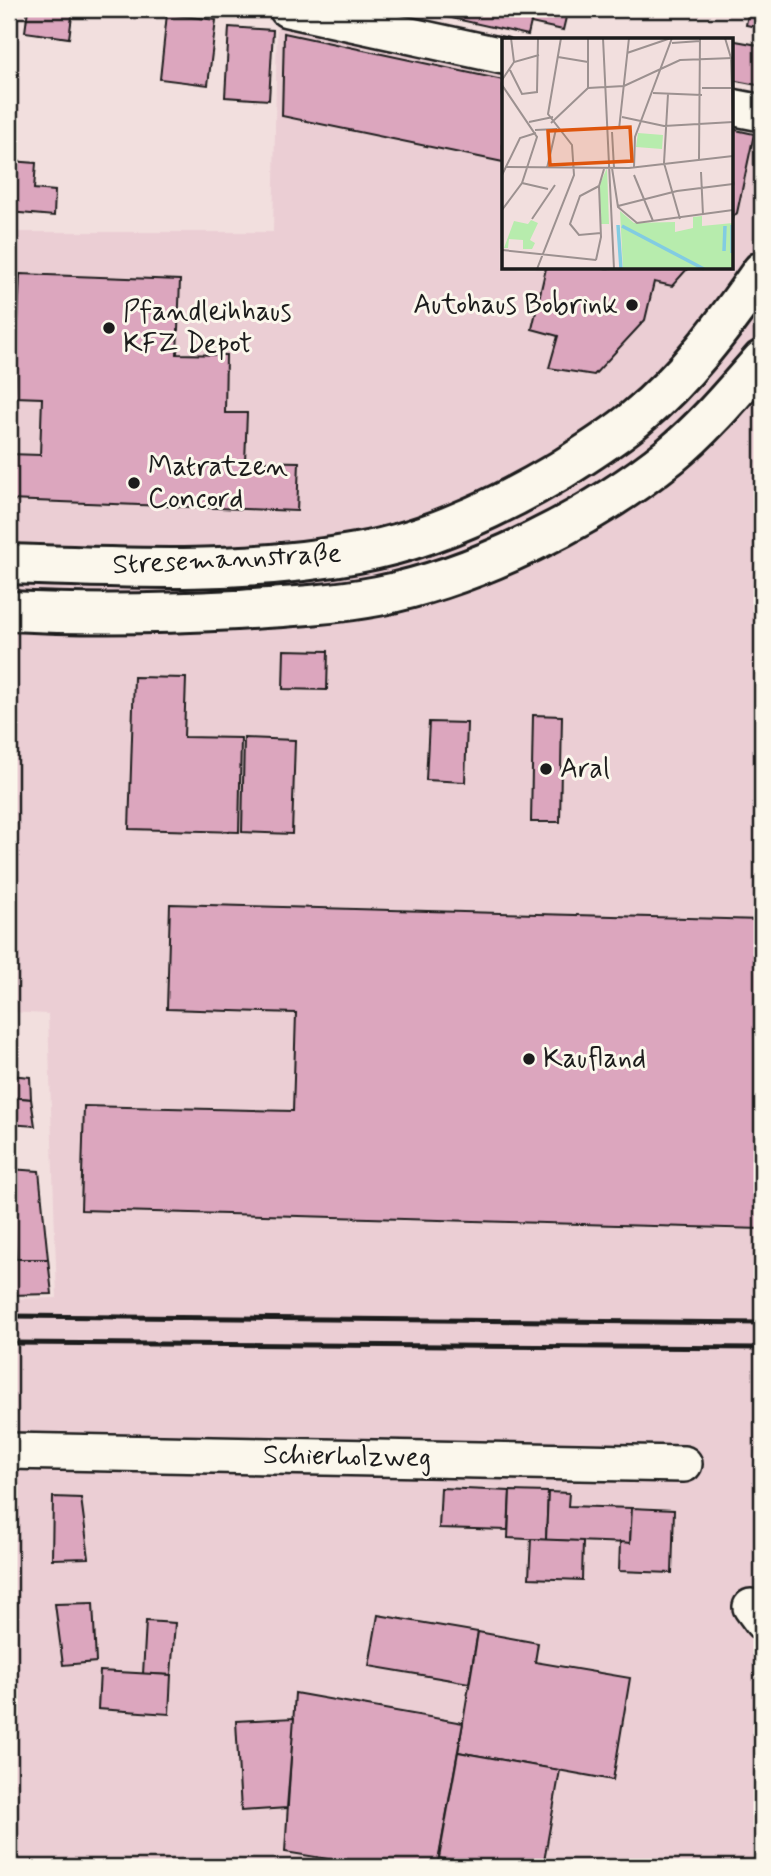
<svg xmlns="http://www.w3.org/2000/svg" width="771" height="1876" viewBox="0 0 771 1876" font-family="Mynerve,sans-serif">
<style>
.built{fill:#ebced4}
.building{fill:#dca6be;stroke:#1c1c1c;stroke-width:2}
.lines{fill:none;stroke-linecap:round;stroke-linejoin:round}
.street-casing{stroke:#1c1c1c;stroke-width:40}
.primary-casing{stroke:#1c1c1c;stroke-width:44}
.street{stroke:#fbf7ec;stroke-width:35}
.primary{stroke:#fbf7ec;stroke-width:38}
.rail{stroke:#1c1c1c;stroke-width:5}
.poi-dot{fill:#1c1c1c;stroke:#fbf7ec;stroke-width:2.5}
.labels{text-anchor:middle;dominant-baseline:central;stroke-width:6;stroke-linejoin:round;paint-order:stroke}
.poi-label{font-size:28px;fill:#1c1c1c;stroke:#fbf7ec;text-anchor:start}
.street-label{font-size:28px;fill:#1c1c1c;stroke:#fbf7ec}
.inset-river{fill:none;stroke:#82cce2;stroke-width:3.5}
.inset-road{fill:none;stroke:#9c9190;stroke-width:2}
.view{fill:#de560d;fill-opacity:0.15;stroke:#de560d;stroke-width:3.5}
.inset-edge{fill:none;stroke:#1c1c1c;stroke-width:3.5}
</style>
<rect width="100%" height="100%" fill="#f2dfde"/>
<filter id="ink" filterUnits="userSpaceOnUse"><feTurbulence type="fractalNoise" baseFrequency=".0143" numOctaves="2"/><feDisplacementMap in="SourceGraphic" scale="14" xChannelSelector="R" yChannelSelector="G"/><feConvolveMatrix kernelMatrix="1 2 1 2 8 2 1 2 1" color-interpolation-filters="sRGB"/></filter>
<g filter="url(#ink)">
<!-- built -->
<polygon class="built" points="277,25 503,77 503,268 731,268 731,130 762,137 762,1867 9,1867 9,1299 57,1298 48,1014 9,1012 9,232 273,232"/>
<!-- building -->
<g class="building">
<polygon points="28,9 73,9 69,38 25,32"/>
<polygon points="439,9 534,9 528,35 438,15"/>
<polygon points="534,9 568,9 563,30 531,23"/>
<polygon points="749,9 762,9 762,28 746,25"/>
<polygon points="167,14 216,20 208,85 160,79"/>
<polygon points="229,27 273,30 269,100 225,97"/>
<polygon points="761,28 762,86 731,80 730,40 758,45"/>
<polygon points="284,33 503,80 503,162 282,116"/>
<polygon points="731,129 754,134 737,213 731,219"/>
<polygon points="11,161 36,163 34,189 55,191 54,216 9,212 9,169 11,169"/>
<polygon points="546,268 688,268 672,286 654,282 645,320 594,375 549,368 558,336 532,329"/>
<polygon points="20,274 180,280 177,354 226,355 225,413 247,413 245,461 299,462 297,511 9,500 9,454 40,455 42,398 15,397"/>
<polygon points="284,650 328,651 327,690 283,689"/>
<polygon points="134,677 186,678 184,737 241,738 239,832 129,829"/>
<polygon points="533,715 562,716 560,822 531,822"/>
<polygon points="429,722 467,723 465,782 426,780"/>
<polygon points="244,738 295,740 292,834 242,832"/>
<polygon points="170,904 762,920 762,1229 81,1210 84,1106 293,1111 296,1013 167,1009"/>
<polygon points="9,1075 30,1077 31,1099 9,1097"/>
<polygon points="9,1097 31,1099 35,1126 9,1124"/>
<polygon points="9,1169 39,1171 48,1259 16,1259 12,1194 9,1194"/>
<polygon points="9,1259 48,1259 52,1294 9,1295"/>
<polygon points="441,1488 510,1491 508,1530 439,1528"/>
<polygon points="510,1491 548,1492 546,1540 508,1538"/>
<polygon points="548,1492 569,1493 568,1506 632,1508 630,1543 546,1540"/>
<polygon points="53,1497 81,1498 89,1558 52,1559"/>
<polygon points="632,1508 674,1510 672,1573 619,1571 620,1542 630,1543"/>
<polygon points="531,1539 583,1541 582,1580 529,1578"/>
<polygon points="93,1603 96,1662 63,1665 55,1604"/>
<polygon points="378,1615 478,1632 469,1683 369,1666"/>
<polygon points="146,1621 175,1623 171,1675 143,1674"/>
<polygon points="478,1632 538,1643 535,1662 630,1678 613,1780 458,1752"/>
<polygon points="100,1671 171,1675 169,1714 98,1709"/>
<polygon points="295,1693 463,1723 437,1867 377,1867 285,1852"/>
<polygon points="294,1718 287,1808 241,1811 236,1721"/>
<polygon points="458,1752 560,1770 543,1867 494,1867 439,1858"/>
</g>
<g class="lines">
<!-- street casing -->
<g class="street-casing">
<g id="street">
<polyline points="287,9 503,56"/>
<polyline points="731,107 762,113"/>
<polyline points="9,1451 684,1464"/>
<polyline points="751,1607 762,1622"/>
</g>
</g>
<!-- primary casing -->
<g class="primary-casing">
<g id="primary">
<path d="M9,564C124,568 243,574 357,553C430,540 498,508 561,470C586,454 612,438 635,419C685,378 725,324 762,271"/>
<path d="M9,611C85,615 160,614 236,610C283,607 331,605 378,596C477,576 592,519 671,455C705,427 733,393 762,360"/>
</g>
</g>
<!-- street -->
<use href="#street" class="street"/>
<!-- primary -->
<use href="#primary" class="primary"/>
<!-- rail -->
<g class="rail">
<polyline points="9,1316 762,1323"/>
<polyline points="9,1343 762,1348"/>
</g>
</g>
</g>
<!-- markers -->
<g class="poi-dot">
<circle cx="632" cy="305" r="7"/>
<circle cx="109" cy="328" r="7"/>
<circle cx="134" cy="483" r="7"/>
<circle cx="546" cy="769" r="7"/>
<circle cx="529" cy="1059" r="7"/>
</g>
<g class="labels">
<!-- poi labels -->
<g class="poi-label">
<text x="618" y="305" text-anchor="end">Autohaus Bobrink</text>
<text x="123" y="312">Pfandleihhaus<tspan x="123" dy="32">KFZ Depot</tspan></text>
<text x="148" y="467">Matratzen<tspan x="148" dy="32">Concord</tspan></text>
<text x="560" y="769">Aral</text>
<text x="543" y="1059">Kaufland</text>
</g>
<!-- street labels -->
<g class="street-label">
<text transform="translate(227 560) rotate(-3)">Stresemannstraße</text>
<text transform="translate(347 1457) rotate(1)">Schierholzweg</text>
</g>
</g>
<!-- overview -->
<g transform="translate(502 38)">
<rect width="231" height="231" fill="#f2dfde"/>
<path d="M136,95L161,97L160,111L134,109ZM105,130L107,186H99L97,148ZM118,173L132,185L173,184V194L191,190V179L200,178V188L231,185V231H121ZM29,182L36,185L28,202L33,205L30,211H21V202L7,201L6,210H2L12,183L26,186Z" fill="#b7ecad"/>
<path class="inset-river" d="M116,187L119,231M230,187V215M120,188L202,231M222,213L223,188"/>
<path class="inset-road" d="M9,0L12,24M101,0L112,231M223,0L229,20L231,83M170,5L198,3M125,15L169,0M56,19L86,24M8,32L20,56L35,54L36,0M0,42L12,24L37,17M0,47L35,99L20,145L0,172M86,50V0M200,50H230M151,55L200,57M166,56L162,125L178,181M120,79L162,88L231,84M27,84L51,79M49,85L86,50L122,48L178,22L231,20M117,91L127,0M33,92L54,91L45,130M110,94L112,130M197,121L198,0M4,129L127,130L231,118M132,129L133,99L170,0M110,130L116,169L135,185L231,172M199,134L201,177M0,137L18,100L34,95M132,137L151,183M20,145L46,151M97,148L78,158L68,186L77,197L99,195M116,168L175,153L231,146M30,181L53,147M0,212L94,222M94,222L99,199L97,148L102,131M35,231L72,137L70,107L46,76L59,0"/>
<path class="view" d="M128,89L130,123L48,127L46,93Z"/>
<rect width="231" height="231" class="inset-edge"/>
</g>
<!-- margin -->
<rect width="771" height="1876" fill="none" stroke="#fbf7ec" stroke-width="35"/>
<rect x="18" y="18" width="736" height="1841" fill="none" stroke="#1c1c1c" stroke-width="2.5" filter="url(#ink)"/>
</svg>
